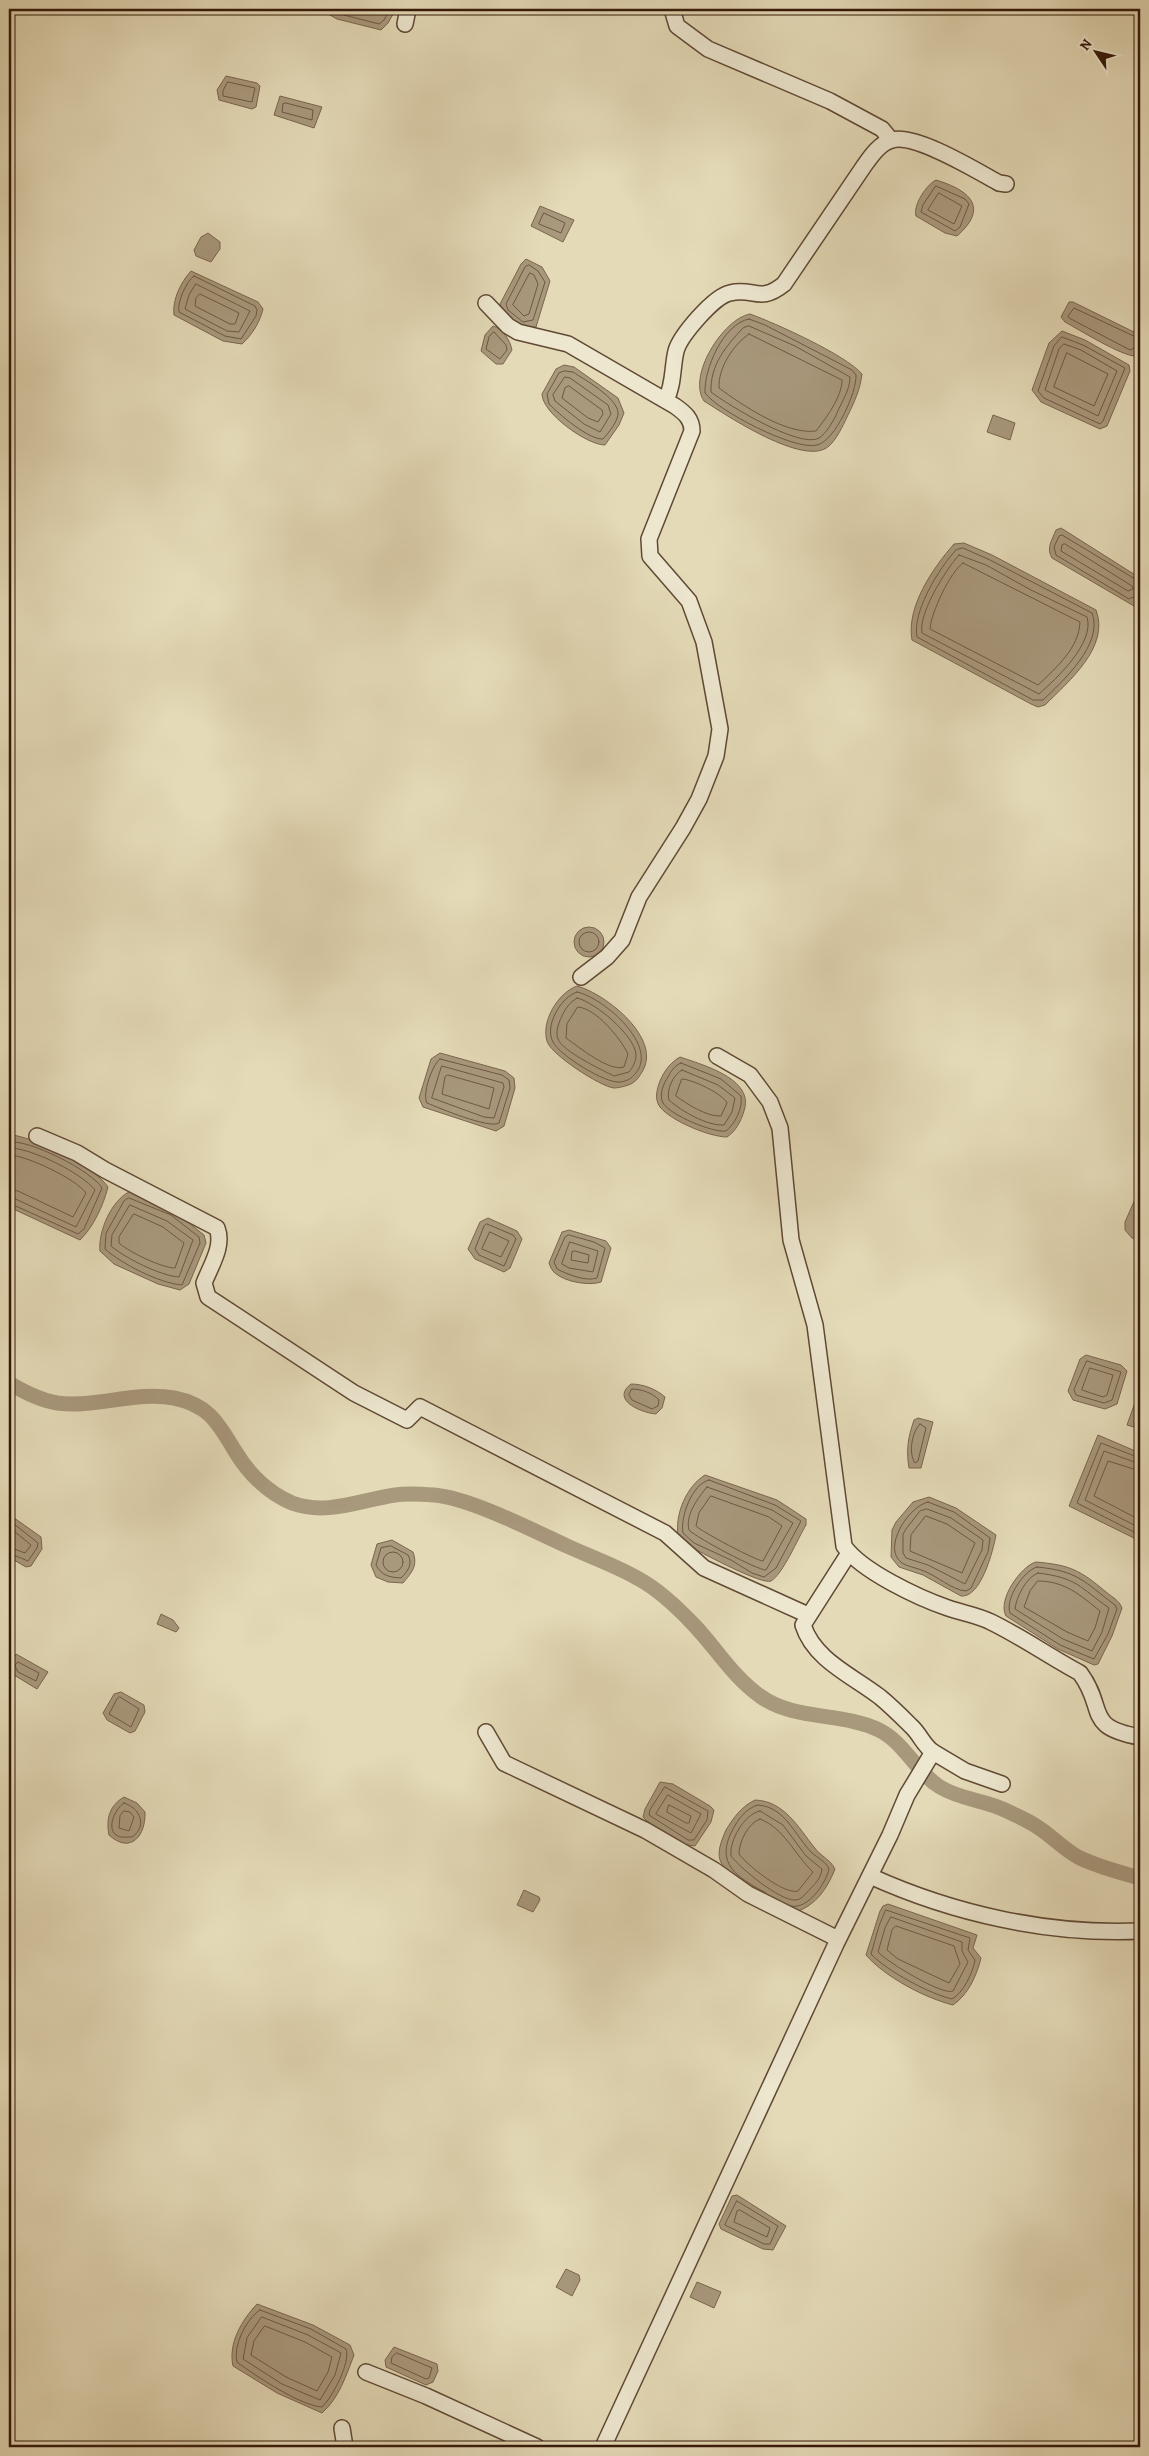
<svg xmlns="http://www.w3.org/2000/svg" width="1149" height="2456" viewBox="0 0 1149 2456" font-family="Alegreya,serif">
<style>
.water{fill:#a8987c;stroke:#7a654e}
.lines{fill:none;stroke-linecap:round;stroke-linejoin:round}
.shore{stroke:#6e5842;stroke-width:1}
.stream{stroke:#7a654e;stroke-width:4.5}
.canal{stroke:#a8987c;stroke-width:15}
.minor-casing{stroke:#604934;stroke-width:18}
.minor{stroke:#ede7d0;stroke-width:15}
</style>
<rect width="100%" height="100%" fill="#e4dab7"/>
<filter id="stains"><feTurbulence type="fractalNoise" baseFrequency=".004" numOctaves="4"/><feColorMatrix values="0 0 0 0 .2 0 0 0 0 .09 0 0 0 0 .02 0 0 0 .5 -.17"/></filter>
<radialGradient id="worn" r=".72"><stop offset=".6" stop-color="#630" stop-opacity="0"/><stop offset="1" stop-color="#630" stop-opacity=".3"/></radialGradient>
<!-- water -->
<g class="water">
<polygon points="319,9 396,9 388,23 381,30 337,19"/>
<polygon points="226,76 257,83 260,86 256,107 252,109 219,100 217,90"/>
<polygon points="280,96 322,107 314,128 274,115"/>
<path d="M936,180C969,190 990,207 957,236L945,233L916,216C913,205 926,185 936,180Z"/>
<polygon points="540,206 574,220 563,242 531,226"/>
<polygon points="208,233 220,242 220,249 211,262 196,256 194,250 201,237"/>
<path d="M526,259L542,267L550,281L536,327C519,327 506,321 500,304L521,264Z"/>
<path d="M191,271L258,302L263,309C260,322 252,335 242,344L223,341L174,315C172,300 181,282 191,271Z"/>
<path d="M1069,302H1073L1140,335V345L1136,356C1123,357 1078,329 1065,322L1061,317Z"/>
<path d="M750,314C775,323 846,355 862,374C860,390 854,403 847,417C843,426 836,440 829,446C805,468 726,415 704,401C687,376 723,319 750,314Z"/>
<path d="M493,326C503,329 510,340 512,350L503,364H496L481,351L485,335Z"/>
<polygon points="1062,331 1085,340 1129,365 1130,371 1107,426 1100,429 1041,402 1032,390 1049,343"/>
<path d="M564,365L574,367L618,398L624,413L619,425L605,445C587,445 542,413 542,394L556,369Z"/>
<polygon points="993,415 1015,423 1010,440 987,432"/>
<path d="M1061,528L1140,578V596L1134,606L1052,558C1046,548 1052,540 1056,530Z"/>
<path d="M964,543L992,555L1096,610C1110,647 1069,681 1045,705L1038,707L1031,704L912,640C906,607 933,568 954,544Z"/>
<circle cx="589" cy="942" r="15"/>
<path d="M577,986C606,994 663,1039 642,1072C638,1079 634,1084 625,1086C622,1087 617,1088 614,1088C601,1087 550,1054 547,1041C541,1021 558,993 577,986Z"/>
<polygon points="440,1053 505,1071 514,1078 515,1088 504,1126 496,1131 423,1107 419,1098 431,1059"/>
<path d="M680,1057C703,1065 755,1079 744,1111C741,1121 736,1131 727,1137C710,1137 671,1121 660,1107C654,1099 657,1089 660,1081C664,1071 671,1062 680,1057Z"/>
<path d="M13,1135C40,1140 92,1164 108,1187C103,1206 94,1226 80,1240L9,1207V1138Z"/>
<polygon points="1140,1188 1140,1241 1132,1238 1125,1230 1125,1222"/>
<path d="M129,1192L174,1211L204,1235L206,1243L189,1284L180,1290L158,1284L114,1264L100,1251C98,1232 111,1201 129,1192Z"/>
<polygon points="488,1218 517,1231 522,1239 510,1268 504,1272 475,1259 468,1249 480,1222"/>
<path d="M569,1230L606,1241L611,1248L601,1282C589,1286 565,1282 555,1273C552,1271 550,1266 549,1263L562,1232Z"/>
<polygon points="1086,1355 1121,1365 1127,1371 1117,1404 1105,1409 1073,1400 1068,1391 1080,1359"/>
<path d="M631,1384C643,1384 656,1389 665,1397L662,1408L656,1414C642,1413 610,1400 631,1384Z"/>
<polygon points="1137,1397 1140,1398 1140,1429 1127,1425"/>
<path d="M918,1418L933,1422L921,1468H909C906,1449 908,1438 914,1420Z"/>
<polygon points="1098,1435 1140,1453 1140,1541 1069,1506"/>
<path d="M705,1475L777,1500L806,1519V1525C798,1538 783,1574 771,1581C762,1585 704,1554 693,1548C687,1545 683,1540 678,1536C675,1514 686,1487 705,1475Z"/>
<path d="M929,1497L956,1508L996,1535C993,1551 981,1598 961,1596L923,1575L899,1567L891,1557L892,1530L896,1522L913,1502Z"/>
<polygon points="10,1515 41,1537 42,1549 31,1566 26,1567 9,1557"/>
<path d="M392,1540L413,1552C418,1566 412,1572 403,1583L388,1582L376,1577L371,1565L377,1544Z"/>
<path d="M1036,1562C1070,1565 1080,1570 1106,1592C1112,1597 1119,1600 1122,1608L1112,1636L1098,1664L1094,1665L1058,1649L1006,1616C997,1600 1021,1566 1036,1562Z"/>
<polygon points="161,1614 173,1620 179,1628 176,1632 157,1624"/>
<polygon points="16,1654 48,1672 37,1689 14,1675 9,1666"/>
<polygon points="121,1692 144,1705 145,1712 135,1731 130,1733 107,1720 103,1713 114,1694"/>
<path d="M660,1782L673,1784L710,1806L714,1810L711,1822L695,1846C679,1845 654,1829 643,1817L645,1809Z"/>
<path d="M124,1797L137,1803L145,1812C146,1835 131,1855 109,1835C106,1819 109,1806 124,1797Z"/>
<path d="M755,1800C784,1801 798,1827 814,1847C820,1856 830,1859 835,1869C827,1889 816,1905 796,1912C774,1902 729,1884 720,1860C717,1851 722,1839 726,1830C734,1817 741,1807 755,1800Z"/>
<polygon points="524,1890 539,1897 540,1900 533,1912 517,1905"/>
<path d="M888,1904L977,1935L973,1948L981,1958C977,1975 968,1995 953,2005C925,1998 885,1977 866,1955L880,1911L883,1906Z"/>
<polygon points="737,2195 786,2226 773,2250 763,2249 721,2229 719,2224 732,2196"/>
<polygon points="566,2269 579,2275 580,2280 572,2296 556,2287"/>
<polygon points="697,2282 721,2292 714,2308 690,2297"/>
<path d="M257,2304L313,2325L350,2345L354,2355C346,2376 339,2398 322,2413L277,2393L233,2366C228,2343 242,2320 257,2304Z"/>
<polygon points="394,2347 437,2364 438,2371 433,2382 426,2385 386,2367 385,2360"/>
</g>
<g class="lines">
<!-- shore -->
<g class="shore">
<polyline points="329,9 340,14 379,24 384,20 390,9"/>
<polygon points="228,82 255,88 252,102 223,96 223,91"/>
<polygon points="286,103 313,110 312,120 282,112 283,104"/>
<polygon points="936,186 965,199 969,204 960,227 955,231 921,212 923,205"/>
<polygon points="939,193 962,206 954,224 928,210"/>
<polygon points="544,213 565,223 561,233 539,224"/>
<polygon points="529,265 538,271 545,282 533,320 523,322 508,310 506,304 525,267"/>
<polygon points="530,273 534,275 538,284 529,314 524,316 513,305"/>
<path d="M194,276L255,306L257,310L256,316L241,339L225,336L179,312C177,302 186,282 194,276Z"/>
<polygon points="196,284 250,311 239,332 227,331 185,309 189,295"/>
<polygon points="200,294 239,313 235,324 230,324 195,306 196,298"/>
<path d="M749,319L765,325L852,370L856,375C857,392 835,441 817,445C795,451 718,411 705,393C704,369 723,324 749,319Z"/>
<path d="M749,326L795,346L850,377C850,390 842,401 837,413C834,420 826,434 819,438C800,449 728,405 711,392C710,365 726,346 743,328Z"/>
<polygon points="494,332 506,345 507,350 500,359 486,349 489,337"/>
<path d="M749,334L842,380C842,397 826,418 816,431C786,435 742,405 719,388C718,368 733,345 749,334Z"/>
<polygon points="1062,337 1083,345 1125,368 1103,421 1100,424 1044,398 1038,391 1054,346"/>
<polyline points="1140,339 1074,308 1068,316 1069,318 1130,350 1140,345"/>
<polygon points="1064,344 1081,350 1117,371 1098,416 1045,390 1059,349"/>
<polygon points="1067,353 1108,374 1094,406 1054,387"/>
<path d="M565,371L573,372C585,380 616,397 618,412C619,421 608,433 603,439C589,440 559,414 549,404L547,394L559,373Z"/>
<polygon points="565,377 570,378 608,405 611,414 600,432 584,424 555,401 553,395"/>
<polygon points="569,386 602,410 603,414 598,422 588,418 562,398 565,388"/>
<polygon points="1065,544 1132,586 1133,589 1128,591 1061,551 1062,545"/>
<path d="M963,548L990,560L1092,613C1104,644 1062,682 1043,700H1033L917,637C912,612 939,568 956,550Z"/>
<path d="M959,555L986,565L1031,590L1087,617C1095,643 1056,679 1039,694L922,633C918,614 946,569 959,555Z"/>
<path d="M963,563L1080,622C1079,648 1056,668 1038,685L930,629C931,613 950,572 963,563Z"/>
<polyline points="1140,582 1062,535 1059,536 1054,547 1056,555 1129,599 1140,594"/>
<circle cx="589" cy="942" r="10"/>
<path d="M577,992C602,997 655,1042 638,1070C633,1077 629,1081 620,1082C606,1084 559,1055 553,1042C544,1026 561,997 577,992Z"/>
<path d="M577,998C595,1002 634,1035 636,1054C636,1062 633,1067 629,1072L614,1076C602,1070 562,1051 558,1039C555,1032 559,1022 562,1016C565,1009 570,1002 577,998Z"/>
<path d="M578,1007C596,1008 621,1039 628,1054L624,1067C609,1072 579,1047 566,1038L567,1024Z"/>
<path d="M440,1059L502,1075L509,1080L510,1088L499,1123C489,1129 439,1108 427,1103C422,1094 432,1065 440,1059Z"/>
<path d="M681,1063L721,1079L741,1096C743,1108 735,1124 726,1131C713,1133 670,1115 663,1103C659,1095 663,1084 668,1077C671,1071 675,1065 681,1063Z"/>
<polygon points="442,1066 503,1083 504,1087 494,1118 484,1117 432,1098"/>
<path d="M682,1070L718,1085L735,1098L732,1112L724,1125C707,1126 681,1111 669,1100C666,1090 673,1075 682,1070Z"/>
<polygon points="448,1075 494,1088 489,1109 442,1094 445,1077"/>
<path d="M682,1079C692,1079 723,1094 727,1103L721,1116C707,1117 687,1104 676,1096Z"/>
<path d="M9,1142C29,1139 92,1171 102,1188L84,1229L78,1234L9,1203"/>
<path d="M9,1148C29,1147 82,1173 95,1190L76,1227L9,1196"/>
<path d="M9,1155C26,1155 76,1179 86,1193L73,1217L18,1191L9,1189"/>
<path d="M129,1198L171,1215L199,1237L200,1243L182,1285C159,1283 122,1264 105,1249L106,1233L124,1201Z"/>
<path d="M130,1205L167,1221L193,1240L179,1277C161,1276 125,1258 111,1246L112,1235Z"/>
<path d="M134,1214L163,1227L184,1243L175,1268C162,1268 129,1252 119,1243V1237Z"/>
<polygon points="487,1224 513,1235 516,1239 504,1266 479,1255 475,1249 484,1226"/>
<polygon points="490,1232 509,1241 501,1257 482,1249"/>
<path d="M569,1235L594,1242L605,1248L597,1278C586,1282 567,1274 557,1269L554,1262L565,1237Z"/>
<polygon points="570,1242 598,1251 593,1272 569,1268 562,1264"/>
<polygon points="575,1251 589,1255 588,1263 571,1260 572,1252"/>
<polygon points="1087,1361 1121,1372 1112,1400 1104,1403 1076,1395 1074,1390"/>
<polygon points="1090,1368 1113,1375 1107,1395 1103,1397 1082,1390"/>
<path d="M632,1389C641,1389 653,1393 659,1400L658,1406L652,1409L632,1400L629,1395Z"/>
<path d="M920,1424L926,1428L918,1461L915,1463C908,1453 912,1432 920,1424Z"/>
<polyline points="1140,1458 1101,1443 1077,1503 1140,1535"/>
<polyline points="1140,1464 1104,1451 1085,1500 1140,1528"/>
<polyline points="1140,1471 1108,1461 1094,1496 1140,1520"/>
<path d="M709,1480L775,1505L801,1521L776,1568L764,1577L752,1573L731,1560L694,1543L683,1533C680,1517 692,1484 709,1480Z"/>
<path d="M707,1487L772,1510L793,1523L766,1570C757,1570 697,1538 689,1530C685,1515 698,1498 707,1487Z"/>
<path d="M711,1496L769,1517L782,1526L763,1561C757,1561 702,1532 696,1526L699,1513Z"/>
<path d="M928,1502L954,1512L990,1538L988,1552L971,1588L966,1591C952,1590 937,1576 924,1571C918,1568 908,1567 902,1563C881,1548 909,1506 928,1502Z"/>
<polygon points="927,1509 951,1518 983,1540 982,1550 965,1584 928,1565 906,1558 903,1553 903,1534 906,1529 920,1511"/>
<polygon points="926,1516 947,1524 975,1543 962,1573 910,1551 911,1535"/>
<polyline points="9,1520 38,1543 37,1548 28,1561 9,1553"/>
<polyline points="9,1527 31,1545 25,1553 9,1547"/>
<path d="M391,1546L408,1555C413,1564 408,1571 401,1578C389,1577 382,1576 376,1565L381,1548Z"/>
<circle cx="393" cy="1562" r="10"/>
<path d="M1037,1567C1079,1571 1084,1582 1115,1605L1117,1609L1108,1634L1094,1659L1060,1645L1010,1613C1005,1599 1023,1571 1037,1567Z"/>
<path d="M1038,1573C1078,1578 1079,1587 1109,1608L1102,1632L1092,1651L1063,1639L1015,1609C1016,1598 1026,1577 1038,1573Z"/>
<path d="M1038,1581C1065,1581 1080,1595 1100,1611L1095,1628L1088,1641L1067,1632L1024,1607L1030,1591Z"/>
<polygon points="18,1662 39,1673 36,1681 18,1672 15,1666"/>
<polygon points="120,1697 139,1709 131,1727 109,1714 117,1699"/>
<polygon points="665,1787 708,1811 707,1820 694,1840 688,1840 649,1815 650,1810"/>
<polygon points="668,1795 701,1814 691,1833 656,1814"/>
<path d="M124,1803C140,1808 148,1826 132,1837C127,1837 120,1838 116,1835C106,1827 116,1808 124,1803Z"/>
<polygon points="669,1805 691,1816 689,1823 686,1823 667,1812"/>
<polygon points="124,1811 130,1812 134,1817 129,1831 119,1828 120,1816"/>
<path d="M760,1811L783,1825L806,1856L822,1869C821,1878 816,1883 810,1889C806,1893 802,1900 795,1900C780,1901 740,1868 731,1856C729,1841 744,1814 760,1811Z"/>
<path d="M760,1819C784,1828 795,1855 813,1872L798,1891C784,1895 747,1865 739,1854C739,1842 748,1823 760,1819Z"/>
<path d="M766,1893C737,1877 714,1864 733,1829C739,1818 745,1810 757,1805C785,1806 795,1836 812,1853C818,1858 826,1862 829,1869C826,1883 808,1910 791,1906"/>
<path d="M886,1910L970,1938L968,1950L975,1960C973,1973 963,1993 952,1999C930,1994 887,1971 871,1954L879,1926Z"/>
<path d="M891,1917L962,1942V1951L968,1962L953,1991C943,1996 887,1962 878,1952L885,1928Z"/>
<polygon points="896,1926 954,1946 960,1964 949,1983 898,1959 887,1950 892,1930"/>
<polygon points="737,2201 778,2226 770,2244 764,2244 725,2225"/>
<polygon points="740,2210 770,2228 767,2237 734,2222 737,2211"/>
<path d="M260,2310L311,2329L346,2349C351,2362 332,2398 322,2407C301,2406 254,2375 237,2362C233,2346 246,2319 260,2310Z"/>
<polygon points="262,2317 308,2335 341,2353 335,2375 320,2400 282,2384 243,2359 247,2338"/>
<polygon points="265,2326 305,2342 332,2357 328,2372 317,2391 286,2377 251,2355 254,2341"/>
<polygon points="397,2353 432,2368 429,2378 426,2379 391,2363 392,2357"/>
</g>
<!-- stream -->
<polyline class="stream" points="9,161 13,164 12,183 9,191"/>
<!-- canal -->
<path class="canal" d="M9,1383C24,1392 39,1400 57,1403C96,1408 135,1391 174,1398C209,1405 218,1423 235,1451C248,1473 268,1493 292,1503C327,1516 360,1500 395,1495C406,1493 422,1494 434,1495C470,1498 532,1530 567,1546C591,1557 617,1566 639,1579C659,1590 678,1608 694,1625C716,1648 733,1677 760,1696C794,1721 842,1712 879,1730C905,1743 916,1772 940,1787C961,1800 986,1800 1007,1811C1017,1816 1027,1820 1036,1826C1051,1835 1063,1849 1078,1857C1098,1867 1119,1872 1140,1878"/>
<!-- minor casing -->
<g class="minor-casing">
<g id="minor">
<polyline points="672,9 677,26 708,49 830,101 882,129 891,140"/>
<polyline points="405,24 408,9"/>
<path d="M486,303L508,326L518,332L568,344L675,406C685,413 692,419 692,431L649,539L650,556L689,601L704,642L720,729L716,756L699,799L683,828L639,897L622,940L607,957L581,977"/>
<path d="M666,400C674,384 672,368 676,351C680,336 714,296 730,293C754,287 759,304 784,284L864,166C871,156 880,143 892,140C915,133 977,171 999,183L1006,184"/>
<path d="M717,1056L750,1075L770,1102L780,1128L791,1240L815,1325L844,1546C861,1571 919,1598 948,1608C962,1613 977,1615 991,1622C1022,1637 1050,1657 1080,1673C1107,1709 1083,1727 1140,1737"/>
<path d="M37,1136L77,1153L105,1170L217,1228C224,1246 211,1265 204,1283L208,1297L354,1393L407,1420L420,1407L665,1533L704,1568L808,1615"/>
<path d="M849,1553L803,1625C814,1660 853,1676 880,1697C891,1706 901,1716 911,1726C920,1734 923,1745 933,1752"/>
<polyline points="486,1732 504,1763 645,1830 714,1870 748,1894 838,1939"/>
<path d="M870,1876C954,1914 1048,1935 1140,1931"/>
<polyline points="366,2372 426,2396 537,2447"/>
<polyline points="342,2428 345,2447"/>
<polyline points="603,2447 836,1944 890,1835 907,1795 933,1752 965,1771 1002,1784"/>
</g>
</g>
<!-- minor -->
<use href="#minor" class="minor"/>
</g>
<!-- margin -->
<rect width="1149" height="2456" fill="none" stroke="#e4dab7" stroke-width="30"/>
<rect x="10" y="10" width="1129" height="2436" fill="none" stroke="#341909" stroke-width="2.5"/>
<rect x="15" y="15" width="1119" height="2426" fill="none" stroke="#341909"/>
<!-- north arrow -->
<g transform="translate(1096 52) rotate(305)" stroke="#ede7d0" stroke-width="4" paint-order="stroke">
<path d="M0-4L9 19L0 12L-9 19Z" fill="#341909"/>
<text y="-8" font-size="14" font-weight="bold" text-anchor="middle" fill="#341909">N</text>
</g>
<rect width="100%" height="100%" filter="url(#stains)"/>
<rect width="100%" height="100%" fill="url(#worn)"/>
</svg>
